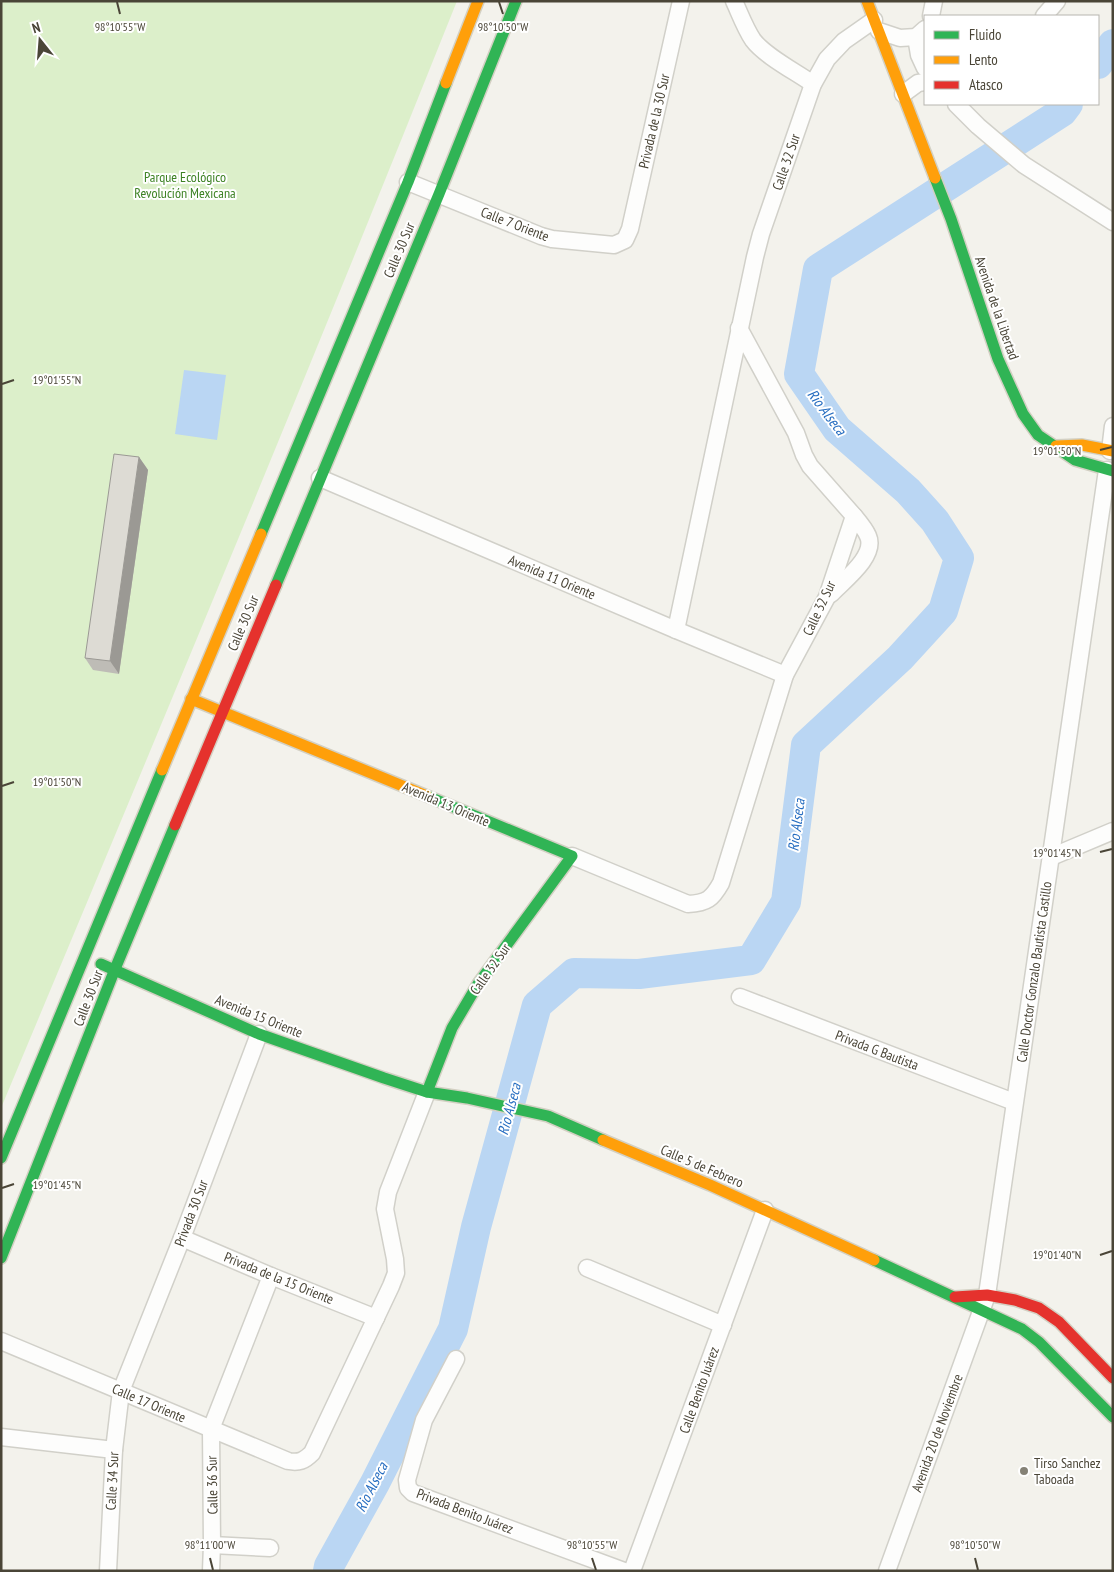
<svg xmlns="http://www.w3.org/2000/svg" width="1114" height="1572" viewBox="0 0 1114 1572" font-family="'PT Sans Narrow',sans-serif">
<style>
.green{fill:#dcefca}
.water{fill:#bad6f3}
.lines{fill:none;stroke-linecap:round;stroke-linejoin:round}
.river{stroke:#bad6f3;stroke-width:30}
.street-casing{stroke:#d1d0c9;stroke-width:19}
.fast-casing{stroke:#d3d0c3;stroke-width:14}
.slow-casing{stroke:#d3d0c3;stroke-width:14}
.jam-casing{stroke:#d3d0c3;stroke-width:14}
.street{stroke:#fdfdfc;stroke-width:16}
.fast{stroke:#30b455;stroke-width:11}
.slow{stroke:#ff9f0a;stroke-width:11}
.jam{stroke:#e5322d;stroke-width:11}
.wall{fill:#bebcb6}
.shaded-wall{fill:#9b9994}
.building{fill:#dddbd4;stroke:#9b9994}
.ticks{fill:none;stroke:#4a4537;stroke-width:2}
.poi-dot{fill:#858276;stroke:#fff;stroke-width:2}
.labels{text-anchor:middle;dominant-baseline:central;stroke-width:4;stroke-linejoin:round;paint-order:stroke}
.street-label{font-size:14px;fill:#4a4537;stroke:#fff}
.park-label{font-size:14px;fill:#3d8224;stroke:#fff}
.poi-label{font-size:14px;fill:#4a4537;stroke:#fff;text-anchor:start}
.water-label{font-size:15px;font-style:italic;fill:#266dc0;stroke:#fff}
.ticks-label{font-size:12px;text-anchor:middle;fill:#4a4537;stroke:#fff;stroke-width:4;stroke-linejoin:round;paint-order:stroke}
</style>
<rect width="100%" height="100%" fill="#f3f2ec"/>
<!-- green -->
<path class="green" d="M1,1H457C309,372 155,740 1,1108Z"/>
<!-- water -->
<polygon class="water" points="184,370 226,375 217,440 175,434"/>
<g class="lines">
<!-- river -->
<g class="river">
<polyline points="1098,64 1113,44"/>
<polyline points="328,1571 329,1566 375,1483 453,1329 476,1227 537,1005 574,973 639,974 751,960 786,902 806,745 900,658 943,611 959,558 935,521 908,491 837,429 799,374 818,269 1062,112 1068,104"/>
</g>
<!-- street casing -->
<g class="street-casing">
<g id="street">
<path d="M734,1C740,14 745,28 753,40C765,56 796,72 813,84"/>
<polyline points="931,16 934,1"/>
<polyline points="1044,16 1057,1"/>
<polyline points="879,31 900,38 916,37 925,29"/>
<polyline points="916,37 919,55 925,68"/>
<polyline points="903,94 918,83 925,82"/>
<polyline points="956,104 978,126 1024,165 1113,222"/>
<polyline points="408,182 541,236 552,239 614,245 625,240 630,229 681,1"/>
<polyline points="1110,451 1113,426"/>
<polyline points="320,478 676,630 785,675"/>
<path d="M831,594C843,581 877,556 868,536C865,529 859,522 854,516"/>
<polyline points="676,630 755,257 761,234 813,84 827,59 844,41 874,20"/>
<path d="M572,856L688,904C707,903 712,899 721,883L785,675L827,597L854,516L810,466L804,455L796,433L739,328"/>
<polyline points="1051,857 1113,831"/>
<polyline points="740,997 1014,1102"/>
<polyline points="182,1238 271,1276 376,1318"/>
<polyline points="587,1268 723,1325"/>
<path d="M1,1341L288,1461C299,1463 304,1461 312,1453L391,1286L396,1273L395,1259L385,1209L388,1192L427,1092"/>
<polyline points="456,1359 424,1420 407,1480 408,1488 413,1493 624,1571"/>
<polyline points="1,1437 114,1450"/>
<polyline points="212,1545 270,1548"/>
<polyline points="108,1571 114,1450 121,1391 182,1238 259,1034"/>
<polyline points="211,1571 212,1545 211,1429 271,1276"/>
<polyline points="632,1571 765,1210"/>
<polyline points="887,1571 987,1295 1107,470"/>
</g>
</g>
<!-- fast casing -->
<g class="fast-casing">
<g id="fast">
<polyline points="935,178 951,219 998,359 1023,414 1038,435 1075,460 1113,471"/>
<polyline points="261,534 408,182 446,83"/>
<polyline points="276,585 439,194 516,1"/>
<polyline points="101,964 259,1034 384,1078 427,1092 467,1098 548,1116 603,1140"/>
<polyline points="427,1092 452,1028 478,984 572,856 427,796"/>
<polyline points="1,1158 162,770"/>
<polyline points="1,1258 115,969 175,825"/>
<polyline points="874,1260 1022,1329 1039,1342 1113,1417"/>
</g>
</g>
<!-- slow casing -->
<g class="slow-casing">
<g id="slow">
<polyline points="867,1 935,178"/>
<polyline points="446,83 478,1"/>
<polyline points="1056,446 1082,445 1113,451"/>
<polyline points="191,699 427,796"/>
<polyline points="162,770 261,534"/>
<polyline points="603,1140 710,1185 874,1260"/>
</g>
</g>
<!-- jam casing -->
<g class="jam-casing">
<g id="jam">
<polyline points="175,825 276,585"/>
<polyline points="955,1297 987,1295 1015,1300 1039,1308 1059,1322 1113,1378"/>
</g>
</g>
<!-- street -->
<use href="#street" class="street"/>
<!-- fast -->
<use href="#fast" class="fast"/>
<!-- slow -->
<use href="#slow" class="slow"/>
<!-- jam -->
<use href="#jam" class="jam"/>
</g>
<!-- wall -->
<polygon class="wall" points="139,457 148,470 119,674 93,670 85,658"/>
<!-- shaded-wall -->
<polygon class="shaded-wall" points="139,457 148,470 119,674 110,661"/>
<!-- building -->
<polygon class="building" points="114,454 139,457 110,661 85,658"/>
<!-- ticks -->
<path class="ticks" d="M117,2L120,14M499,2L503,14M2,384L14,380M1100,450L1112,447M2,786L14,782M1100,852L1112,849M2,1188L14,1184M1100,1255L1112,1251M210,1558L213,1570M592,1558L596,1570M975,1558L978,1570"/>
<!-- markers -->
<circle class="poi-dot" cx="1024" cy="1471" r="5"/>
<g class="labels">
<!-- street labels -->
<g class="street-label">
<text transform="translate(654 121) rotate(-77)">Privada de la 30 Sur</text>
<text transform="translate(786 162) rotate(-71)">Calle 32 Sur</text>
<text transform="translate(515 224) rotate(21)">Calle 7 Oriente</text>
<text transform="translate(399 250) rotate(-67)">Calle 30 Sur</text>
<text transform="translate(997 308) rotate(71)">Avenida de la Libertad</text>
<text transform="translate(552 577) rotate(23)">Avenida 11 Oriente</text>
<text transform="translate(819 608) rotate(-65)">Calle 32 Sur</text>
<text transform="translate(243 623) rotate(-67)">Calle 30 Sur</text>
<text transform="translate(446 804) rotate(23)">Avenida 13 Oriente</text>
<text transform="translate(490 969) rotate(-55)">Calle 32 Sur</text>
<text transform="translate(1034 972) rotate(-82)">Calle Doctor Gonzalo Bautista Castillo</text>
<text transform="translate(88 998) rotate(-69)">Calle 30 Sur</text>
<text transform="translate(259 1016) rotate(22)">Avenida 15 Oriente</text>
<text transform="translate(877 1050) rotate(21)">Privada G Bautista</text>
<text transform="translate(702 1166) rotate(23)">Calle 5 de Febrero</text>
<text transform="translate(191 1213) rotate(-69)">Privada 30 Sur</text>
<text transform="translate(279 1278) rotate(22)">Privada de la 15 Oriente</text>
<text transform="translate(699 1390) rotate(-70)">Calle Benito Juárez</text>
<text transform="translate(149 1403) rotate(23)">Calle 17 Oriente</text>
<text transform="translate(937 1433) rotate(-70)">Avenida 20 de Noviembre</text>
<text transform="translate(112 1481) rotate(-87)">Calle 34 Sur</text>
<text transform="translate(212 1485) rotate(-91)">Calle 36 Sur</text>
<text transform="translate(465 1511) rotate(21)">Privada Benito Juárez</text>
</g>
<!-- park labels -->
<g class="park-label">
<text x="185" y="177">Parque Ecológico<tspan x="185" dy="16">Revolución Mexicana</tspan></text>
</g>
<!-- poi labels -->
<g class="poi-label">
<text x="1034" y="1463">Tirso Sanchez<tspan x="1034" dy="16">Taboada</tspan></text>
</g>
<!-- water labels -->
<g class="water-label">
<text transform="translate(827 412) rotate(53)">Rio Alseca</text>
<text transform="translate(796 825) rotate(-83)">Rio Alseca</text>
<text transform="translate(509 1109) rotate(-75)">Rio Alseca</text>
<text transform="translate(371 1487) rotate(-63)">Rio Alseca</text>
</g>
</g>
<g class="ticks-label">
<text x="120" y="31">98°10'55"W</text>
<text x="503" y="31">98°10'50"W</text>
<text x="57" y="384">19°01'55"N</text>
<text x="1057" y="455">19°01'50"N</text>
<text x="57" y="786">19°01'50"N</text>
<text x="1057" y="857">19°01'45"N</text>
<text x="57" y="1189">19°01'45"N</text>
<text x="1057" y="1259">19°01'40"N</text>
<text x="210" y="1549">98°11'00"W</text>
<text x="592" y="1549">98°10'55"W</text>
<text x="975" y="1549">98°10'50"W</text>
</g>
<!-- border -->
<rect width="1114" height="1572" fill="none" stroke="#4a4537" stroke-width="5"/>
<!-- legend -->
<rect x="924" y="15" width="175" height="90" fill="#ffffff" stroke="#b7b5af"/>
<rect x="934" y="31" width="25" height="8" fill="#30b455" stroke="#b7b5af"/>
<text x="969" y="40" font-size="15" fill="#4a4537">Fluido</text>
<rect x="934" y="56" width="25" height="8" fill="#ff9f0a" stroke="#b7b5af"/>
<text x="969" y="65" font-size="15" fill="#4a4537">Lento</text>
<rect x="934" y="81" width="25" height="8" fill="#e5322d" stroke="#b7b5af"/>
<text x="969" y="90" font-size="15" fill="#4a4537">Atasco</text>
<!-- north arrow -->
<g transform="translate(40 40) rotate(343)" stroke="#ffffff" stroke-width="4" paint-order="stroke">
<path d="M0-4L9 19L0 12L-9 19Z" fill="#4a4537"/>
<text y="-8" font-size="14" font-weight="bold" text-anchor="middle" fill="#4a4537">N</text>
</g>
</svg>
